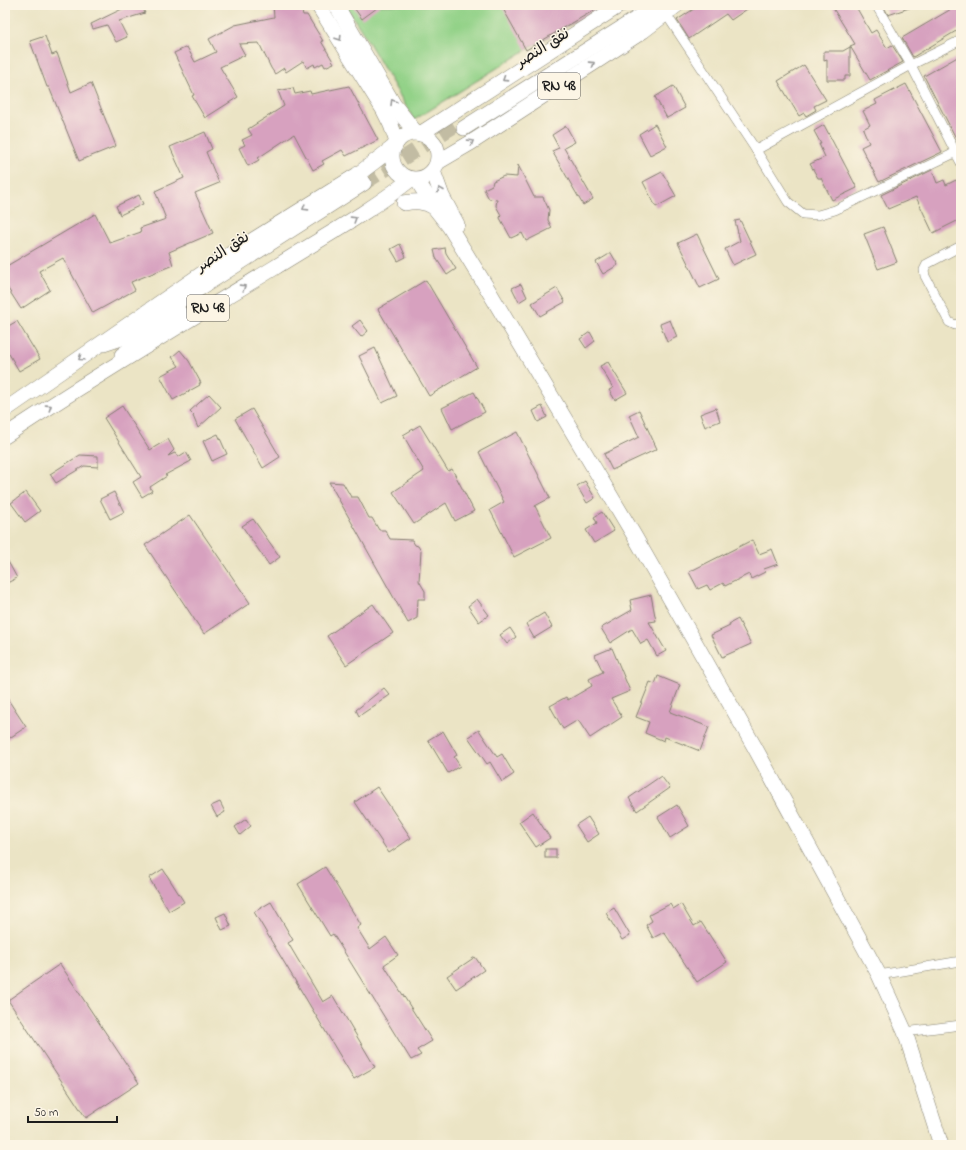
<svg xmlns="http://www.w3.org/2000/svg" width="966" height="1150" viewBox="0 0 966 1150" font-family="'Indie Flower','Playpen Sans Arabic',sans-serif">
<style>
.green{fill:#93d288;stroke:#587752}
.building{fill:#d7a1bf}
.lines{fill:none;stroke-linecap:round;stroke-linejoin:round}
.primary-tunnel{stroke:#c2bca3;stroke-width:15;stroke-dasharray:15 8;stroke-linecap:butt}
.minor-casing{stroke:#848070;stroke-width:10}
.primary-casing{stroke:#848070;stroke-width:16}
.trunk-casing{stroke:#848070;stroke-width:16}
.minor{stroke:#fff;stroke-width:9}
.primary{stroke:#fff;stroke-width:15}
.trunk{stroke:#fff;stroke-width:15}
.oneway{stroke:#999}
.labels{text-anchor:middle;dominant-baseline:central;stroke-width:3;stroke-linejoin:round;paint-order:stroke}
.shield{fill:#fcf5e5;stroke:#5f5d58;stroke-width:1}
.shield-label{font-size:15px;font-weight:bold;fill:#1c1c1c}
.street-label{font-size:16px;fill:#1c1c1c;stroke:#fcf5e5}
</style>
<rect width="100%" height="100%" fill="#fcf5e5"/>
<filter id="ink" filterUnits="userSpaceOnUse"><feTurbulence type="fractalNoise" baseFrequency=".025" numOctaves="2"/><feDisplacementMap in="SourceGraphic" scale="8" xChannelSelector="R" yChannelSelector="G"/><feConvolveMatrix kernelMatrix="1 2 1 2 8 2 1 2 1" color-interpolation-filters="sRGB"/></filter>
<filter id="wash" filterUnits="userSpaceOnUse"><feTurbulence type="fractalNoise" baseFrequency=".012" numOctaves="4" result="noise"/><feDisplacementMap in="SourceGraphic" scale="16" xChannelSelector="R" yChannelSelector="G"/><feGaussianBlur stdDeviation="0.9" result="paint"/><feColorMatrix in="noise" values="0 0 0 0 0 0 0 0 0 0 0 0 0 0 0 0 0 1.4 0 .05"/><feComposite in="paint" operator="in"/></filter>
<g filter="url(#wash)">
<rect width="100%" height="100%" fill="#ebe4c5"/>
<!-- green -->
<polygon class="green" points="345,5 604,5 526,50 414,120 365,36"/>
<g id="blocks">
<!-- building -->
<g class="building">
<polygon points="133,5 141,5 145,13 119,21 127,37 116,42 107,25 93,29 91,24 122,9"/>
<polygon points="273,5 300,5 303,15 307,15 323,41 321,41 334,63 325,67 323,63 315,67 314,64 307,68 303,61 286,72 284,68 275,74 271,68 259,43 239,44 245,55 220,67 238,97 205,118 192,96 194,95 174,53 187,47 195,62 216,52 209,39 235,25 274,17"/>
<polygon points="352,5 381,5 362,19"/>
<polygon points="501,5 603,5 526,50"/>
<polygon points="700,5 753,5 731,20 726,14 689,39 677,20"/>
<polygon points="831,5 855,5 871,33 876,30 887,48 892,45 903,62 870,80 850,46 855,44"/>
<polygon points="883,5 911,5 912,7 888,15"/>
<polygon points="958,5 961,11 961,28 913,57 902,38"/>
<polygon points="45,36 52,55 57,53 71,92 91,83 116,146 79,161 49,87 47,87 30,41"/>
<polygon points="850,47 850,76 845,76 845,80 827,80 827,60 824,61 824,51 843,51"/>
<polygon points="961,55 961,144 959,144 924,76"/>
<polygon points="804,65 826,100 814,106 816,110 806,116 804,113 799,116 778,81"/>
<polygon points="906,84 942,152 879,182 861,147 869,143 863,129 870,125 863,111 877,104 875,100"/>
<polygon points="349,86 378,140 346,156 342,150 322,161 324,164 313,170 294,134 258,158 259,160 248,166 239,148 245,145 242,140 252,135 248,129 284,106 278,91 293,88 295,94 310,91 311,94"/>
<polygon points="673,86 685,108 667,118 655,97"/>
<polygon points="655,124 667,146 650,155 639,134"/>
<polygon points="824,125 857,188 832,200 821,178 818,178 810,164 825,157 819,144 821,144 814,131"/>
<polygon points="566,126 575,142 564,148 593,199 583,205 552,151 559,148 552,135"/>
<polygon points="205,132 212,149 206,152 219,183 195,193 213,233 169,252 173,265 131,282 135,290 93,313 63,258 39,271 50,290 21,309 5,284 5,267 95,214 110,243 141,232 140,228 166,219 155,191 184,178 170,147"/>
<polygon points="518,165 534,197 543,197 549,210 548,220 552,228 526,241 522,233 511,238 500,218 501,215 496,206 497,200 489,199 484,189 492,185 493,181 504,176 517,177"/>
<polygon points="932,170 937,183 944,180 946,185 956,180 961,190 961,219 933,233 916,197 888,209 881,195"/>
<polygon points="662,172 676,196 656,207 643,182"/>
<polygon points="139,195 143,204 120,215 116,206"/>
<polygon points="740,220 756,254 733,265 725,249 740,241 735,221"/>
<polygon points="883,227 897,262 878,269 864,234"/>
<polygon points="697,234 719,279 700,288 678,243"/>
<polygon points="400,244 406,257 398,261 391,249"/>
<polygon points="445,248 446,253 456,269 447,275 436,258 434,250"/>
<polygon points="611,253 618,265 603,274 596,262"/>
<polygon points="426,280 477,367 429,396 378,309"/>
<polygon points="521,284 527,297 519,302 512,288"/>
<polygon points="557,288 565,302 540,316 532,303"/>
<polygon points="360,320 368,331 361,337 352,326"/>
<polygon points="670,320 677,337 667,342 660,324"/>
<polygon points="17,321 40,359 19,371 5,347 5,328"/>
<polygon points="590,332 595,341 586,348 580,339"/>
<polygon points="375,348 397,396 382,403 359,356"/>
<polygon points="180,350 189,361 201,383 199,383 200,385 173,400 160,376 179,366 172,357"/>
<polygon points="608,362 627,393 615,400 609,390 613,388 600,366"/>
<polygon points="474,392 485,412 452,429 442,408"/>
<polygon points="209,394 221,407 198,428 193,416 194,415 190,411"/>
<polygon points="122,406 150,450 168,439 174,450 168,456 175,453 178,457 186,452 191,461 165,475 167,476 150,487 152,491 142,497 133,482 141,477 104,418"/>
<polygon points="542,406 547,417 538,422 533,411"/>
<polygon points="716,408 720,421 705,427 700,414"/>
<polygon points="252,409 280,457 263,468 235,419"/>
<polygon points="639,410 657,449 612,470 604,454 639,437 629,415"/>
<polygon points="420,425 448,471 452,469 474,511 455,521 446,503 414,524 393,492 424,471 403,435"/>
<polygon points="517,432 550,498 535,506 551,538 514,557 490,510 504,502 479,452"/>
<polygon points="218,434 227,454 212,461 203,441"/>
<polygon points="80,455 98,456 98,467 84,466 56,483 50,474"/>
<polygon points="585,481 595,498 587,503 577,486"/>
<polygon points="329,482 343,483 351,497 358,497 369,518 372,518 379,530 385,530 390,539 412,540 415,545 418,546 421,551 419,581 425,591 425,599 418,599 417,618 408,623"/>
<polygon points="26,492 40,511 25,522 11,503"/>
<polygon points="114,492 124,512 110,519 100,499"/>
<polygon points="602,512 614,531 594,543 586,530 597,523 594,517"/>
<polygon points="190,515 250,603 204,634 145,545"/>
<polygon points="253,519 280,557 269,565 242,526"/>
<polygon points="752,540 759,554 772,549 778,564 764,569 765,572 751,579 749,574 725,586 723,583 710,590 707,585 698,589 689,572"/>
<polygon points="5,556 17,578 5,584"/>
<polygon points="651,595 656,621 649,622 666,651 657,656 648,640 641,644 632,629 610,643 601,628 632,610 630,600"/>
<polygon points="477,599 489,615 479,622 468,606"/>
<polygon points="373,604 393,633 346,665 327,636"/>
<polygon points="544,613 552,627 534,638 526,624"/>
<polygon points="738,619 751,644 722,657 711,635 730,626 729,624"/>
<polygon points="510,628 516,637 507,644 500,635"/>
<polygon points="612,648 630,691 611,699 622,717 590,738 578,720 563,729 550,706 566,697 568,700 592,686 589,679 603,672 595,655"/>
<polygon points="658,676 680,685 670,712 709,727 700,751 665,737 664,741 645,733 649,722 636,717 650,682 655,684"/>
<polygon points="384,688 390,695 359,716 356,710"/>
<polygon points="5,695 26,727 5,741"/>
<polygon points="479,730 497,757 502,754 514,774 502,782 490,762 487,764 468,737"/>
<polygon points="443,731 457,755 454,757 460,766 448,773 428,740"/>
<polygon points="661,776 670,788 637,811 629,798"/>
<polygon points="377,787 411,838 389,853 355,802"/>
<polygon points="220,802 225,812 217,817 211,806"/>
<polygon points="677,805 689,826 670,838 658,817"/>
<polygon points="533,812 550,838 536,847 519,822"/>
<polygon points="588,817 599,834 587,842 576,825"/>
<polygon points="246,819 251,826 240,835 235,827"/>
<rect x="545" y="849" width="11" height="9"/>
<polygon points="325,867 361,925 357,928 370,949 386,937 398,955 384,965 432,1041 417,1050 421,1055 411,1060 333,934 330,936 298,884"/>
<polygon points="163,869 184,902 169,911 149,878"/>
<polygon points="271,902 293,940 288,943 323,1002 333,996 375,1067 354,1079 254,912"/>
<polygon points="670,904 673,909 681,904 694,926 701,922 727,962 697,982 664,932 653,938 646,925 652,921 649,915"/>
<polygon points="614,908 630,935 622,940 606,913"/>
<polygon points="225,913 231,926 222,930 216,917"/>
<polygon points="475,957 484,970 456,989 447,976"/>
<polygon points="60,964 139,1083 86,1118 8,1000"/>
</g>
</g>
</g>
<g filter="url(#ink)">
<use href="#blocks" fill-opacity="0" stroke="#848070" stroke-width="1"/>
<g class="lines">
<!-- primary-tunnel -->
<polyline class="primary-tunnel" points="364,183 460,122"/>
<!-- minor casing -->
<g class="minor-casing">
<g id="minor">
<polyline points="876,5 911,65 961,163"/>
<polyline points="666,14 756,150 788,202 803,214 818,215 835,210 961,150"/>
<polyline points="756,150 911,65 961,40"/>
<polyline points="961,246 927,264 924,270 925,276 949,322 955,325 961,323"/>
<polyline points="879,975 961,961"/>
<polyline points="905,1032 961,1025"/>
</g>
</g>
<!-- primary casing -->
<g class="primary-casing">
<g id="primary">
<polyline points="318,5 383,109 391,125 397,142"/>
<polyline points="336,5 394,105 416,133"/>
<polyline points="464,128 658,5"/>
<circle cx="415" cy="156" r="23"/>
<polyline points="420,134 620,5"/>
<polyline points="438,162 472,142 643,31 677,5"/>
<polyline points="433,171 442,196 457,224"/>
<polyline points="417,180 434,207 449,226 487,288 635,537 754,746 858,936 879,975 905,1032 941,1145"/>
<path d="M404,203C416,201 424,201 434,207"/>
<polyline points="104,344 122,338 364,183"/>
<polyline points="122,355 180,313"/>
</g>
</g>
<!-- trunk casing -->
<g class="trunk-casing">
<g id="trunk">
<polyline points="5,410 229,255 357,175 395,146"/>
<path d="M5,436C93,377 184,323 274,268C320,239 368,213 411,179"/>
</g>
</g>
<!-- minor -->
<use href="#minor" class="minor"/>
<!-- primary -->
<use href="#primary" class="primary"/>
<!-- trunk -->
<use href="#trunk" class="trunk"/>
</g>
<!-- one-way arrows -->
<defs><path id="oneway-chevron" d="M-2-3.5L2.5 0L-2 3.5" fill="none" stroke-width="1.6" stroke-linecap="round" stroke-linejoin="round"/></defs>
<g class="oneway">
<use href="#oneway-chevron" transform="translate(339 38) rotate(58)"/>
<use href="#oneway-chevron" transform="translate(592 64) rotate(-33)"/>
<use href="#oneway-chevron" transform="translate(505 79) rotate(147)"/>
<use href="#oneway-chevron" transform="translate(393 102) rotate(-121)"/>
<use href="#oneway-chevron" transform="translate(471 142) rotate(-32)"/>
<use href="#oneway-chevron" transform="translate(440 190) rotate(-112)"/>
<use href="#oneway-chevron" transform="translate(305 208) rotate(148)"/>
<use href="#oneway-chevron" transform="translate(354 219) rotate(-32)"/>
<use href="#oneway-chevron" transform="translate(243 287) rotate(-32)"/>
<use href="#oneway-chevron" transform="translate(81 358) rotate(145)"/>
<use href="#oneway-chevron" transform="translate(49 407) rotate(-33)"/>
</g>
</g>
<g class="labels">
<!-- shield labels -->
<g class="shield">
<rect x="538" y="73" width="42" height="26" rx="3"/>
<rect x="187" y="295" width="42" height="26" rx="3"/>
</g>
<g class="shield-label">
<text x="559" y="86">RN 48</text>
<text x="208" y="308">RN 48</text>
</g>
<!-- street labels -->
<g class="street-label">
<text transform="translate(543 48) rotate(-32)">نفق النصر</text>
<text transform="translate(223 252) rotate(-33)">نفق النصر</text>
</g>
</g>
<!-- margin -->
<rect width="966" height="1150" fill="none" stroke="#fcf5e5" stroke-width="20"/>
<!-- scale -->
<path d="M28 1116v6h89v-6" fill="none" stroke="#1c1c1c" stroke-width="2"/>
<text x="34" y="1116" font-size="12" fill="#1c1c1c" stroke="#fcf5e5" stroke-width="3" paint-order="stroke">50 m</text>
</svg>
